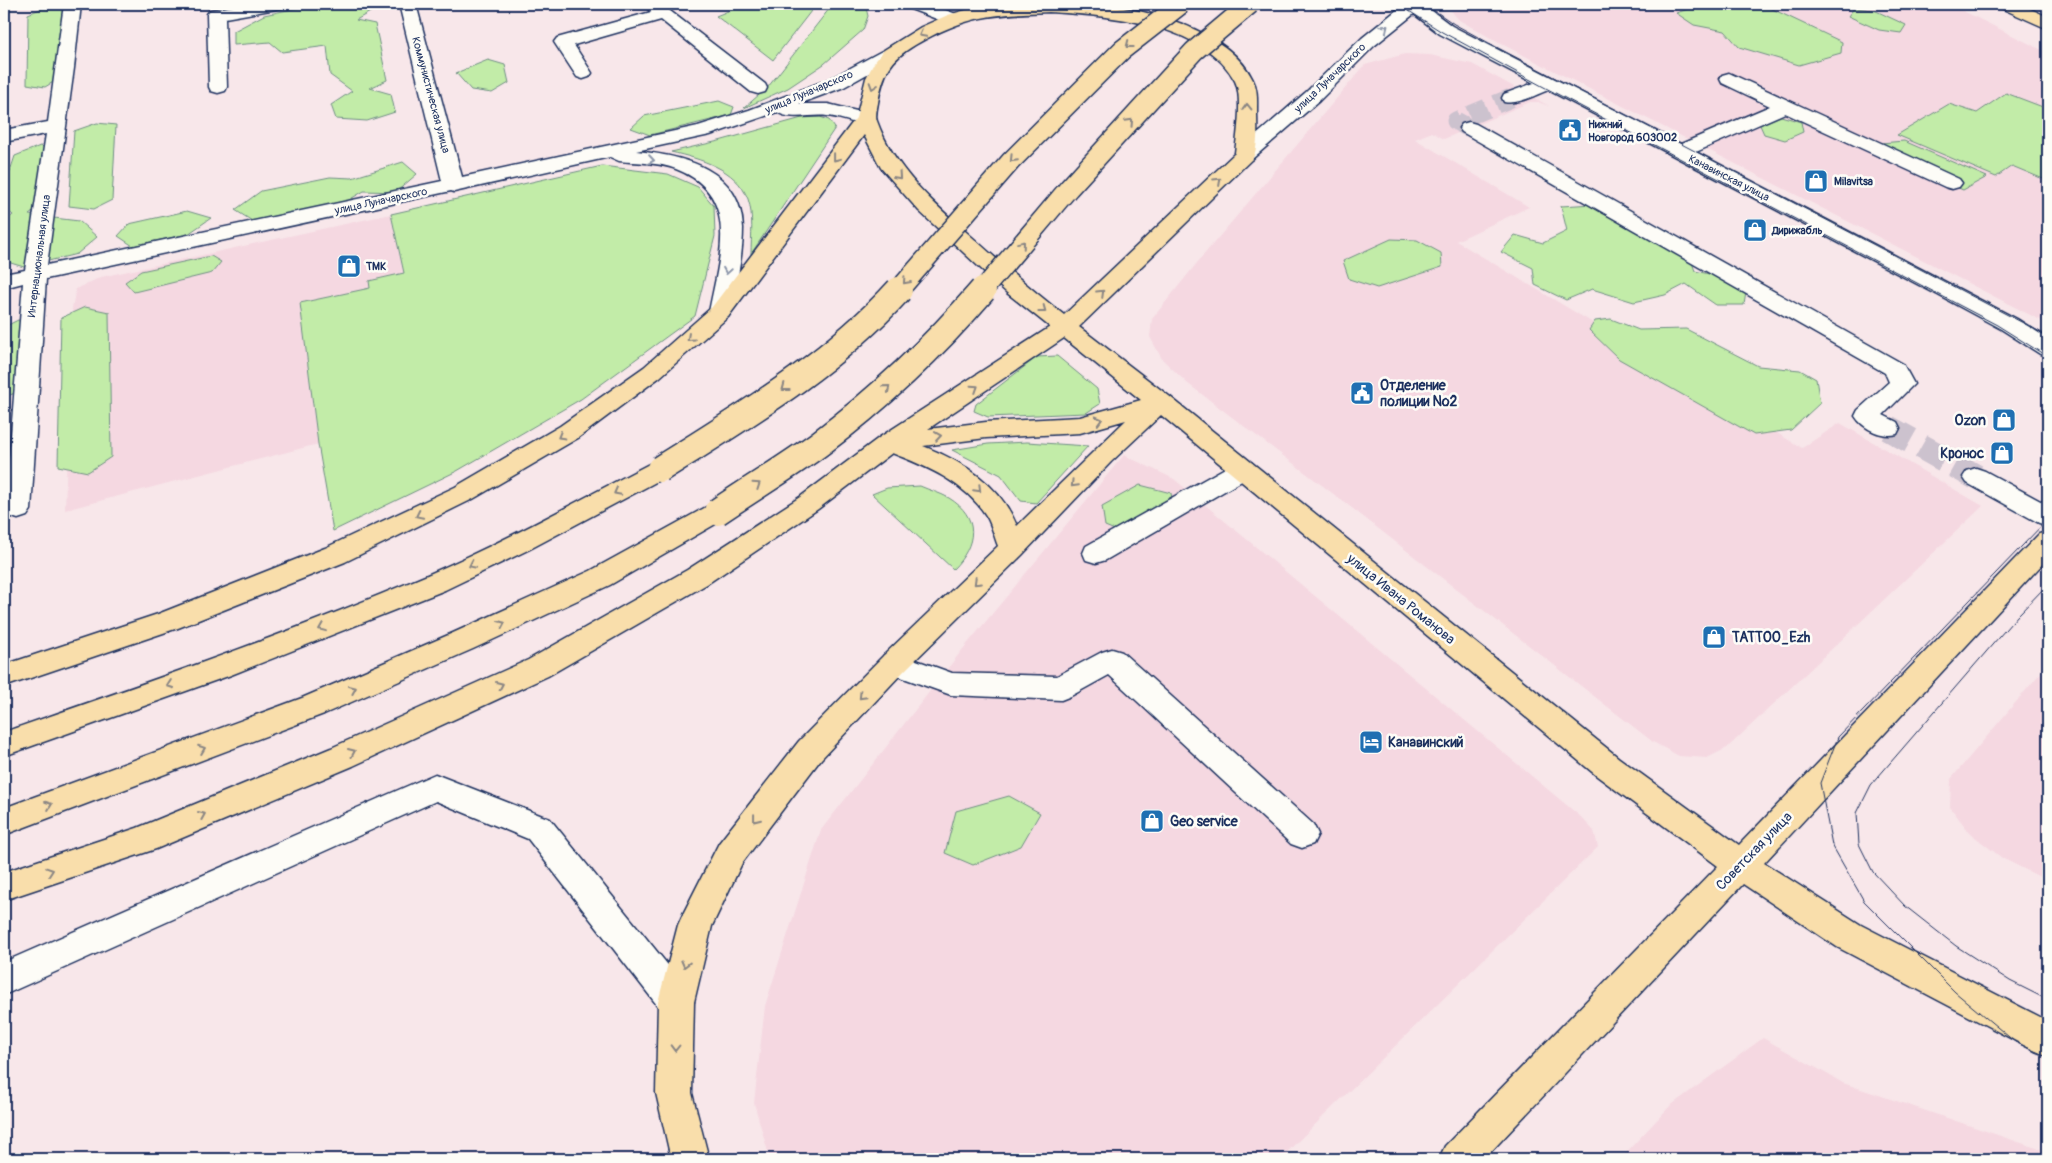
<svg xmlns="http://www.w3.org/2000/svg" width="2052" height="1163" viewBox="0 0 2052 1163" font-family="Pangolin,sans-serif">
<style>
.built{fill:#f5d8e1}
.green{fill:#c2eca8;stroke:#6e8e83}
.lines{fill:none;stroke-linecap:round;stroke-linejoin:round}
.minor-tunnel-far1{stroke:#ccc2ce;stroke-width:19;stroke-dasharray:19 10;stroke-linecap:butt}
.minor-tunnel{stroke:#ccc2ce;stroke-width:26;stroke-dasharray:26 12;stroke-linecap:butt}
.minor-casing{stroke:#1b2f5e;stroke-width:3}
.major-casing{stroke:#1b2f5e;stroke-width:3}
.minor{fill:#fdfcf7;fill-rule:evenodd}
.major{fill:#f9deab;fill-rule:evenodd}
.tram{stroke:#1b2f5e;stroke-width:1}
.major-bridge-far1-casing{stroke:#1b2f5e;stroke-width:22;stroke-linecap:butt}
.major-bridge-casing{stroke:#1b2f5e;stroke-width:29;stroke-linecap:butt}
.major-bridge-far1{stroke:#f9deab;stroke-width:19}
.major-bridge{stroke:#f9deab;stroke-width:26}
.oneway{stroke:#8c96aa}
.oneway2{stroke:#8a8684}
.labels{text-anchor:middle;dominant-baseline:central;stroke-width:5;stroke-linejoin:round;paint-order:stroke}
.far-street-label{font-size:11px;fill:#1b2f5e;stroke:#fdfcf7}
.far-poi-label{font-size:11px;font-weight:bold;fill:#1b2f5e;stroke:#fdfcf7;text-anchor:start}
.poi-label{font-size:14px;font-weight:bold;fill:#1b2f5e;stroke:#fdfcf7;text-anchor:start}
.street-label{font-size:14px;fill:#1b2f5e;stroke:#fdfcf7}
</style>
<rect width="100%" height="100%" fill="#f8e7ea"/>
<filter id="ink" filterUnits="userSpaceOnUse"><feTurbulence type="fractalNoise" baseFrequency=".02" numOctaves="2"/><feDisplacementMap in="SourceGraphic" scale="10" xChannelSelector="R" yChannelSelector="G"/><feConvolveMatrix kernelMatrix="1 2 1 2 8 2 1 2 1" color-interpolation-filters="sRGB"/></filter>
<g filter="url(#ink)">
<!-- built -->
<g class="built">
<polygon points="1449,4 1949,4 2048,53 2048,324 1496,41 1459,20 1448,7"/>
<polygon points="1405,54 1430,55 1472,64 1549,106 1538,102 1530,102 1444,139 1432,132 1415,139 1529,207 1456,241 1802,448 1840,423 1983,506 1727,748 1707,758 1679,756 1653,742 1348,505 1187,383 1162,359 1150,337 1152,319 1201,258 1365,65"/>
<polygon points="391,214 404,273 370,281 371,288 300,303 318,444 65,510 72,308 76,289 101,277"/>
<polygon points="1124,455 1174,479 1581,817 1594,831 1598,847 1280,1159 770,1159 754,1103 765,1006 821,830 963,649"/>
<polygon points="2048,664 2048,881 2002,858 1970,833 1950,807 1951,779"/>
<polygon points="1763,1038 1843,1083 2048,1152 2048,1159 1620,1159 1670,1106"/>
</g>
<!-- green -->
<g class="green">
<polygon points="52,4 66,9 60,78 45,87 27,84 28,14"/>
<polygon points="316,4 370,4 372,11 356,20 375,24 387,80 370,88 391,94 395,112 367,121 336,119 331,105 352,91 330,75 327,46 282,52 270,42 234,45 234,31 264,15"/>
<polygon points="745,4 801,4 811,11 773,60 716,16"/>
<polygon points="833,4 865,4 868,16 863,30 824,64 788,88 744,108 768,87"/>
<polygon points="1704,4 1766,6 1842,42 1841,53 1799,65 1739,47 1725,31 1694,25 1676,13"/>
<polygon points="1854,8 1874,10 1906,25 1901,33 1879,30 1848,16"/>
<polygon points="488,60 505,65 509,83 492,93 471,90 456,73"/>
<polygon points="2006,93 2048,109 2048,181 2012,166 1996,177 1897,135 1949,104 1977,113"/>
<polygon points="719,101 734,107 731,115 650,135 631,128 644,116"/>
<polygon points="1781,116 1801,122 1803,132 1785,140 1764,134 1760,125"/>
<path d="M820,117L829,120L835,128L751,254C751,237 754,216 748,199C736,168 700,159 671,152L719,141L802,118Z"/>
<polygon points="97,123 116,125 112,200 94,209 69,206 74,131"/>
<polygon points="1904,141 1987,177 1963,190 1879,152 1881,143"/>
<polygon points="40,146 61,151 51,198 29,215 79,221 97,237 77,254 24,267 4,261 4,222 13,215 4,208 4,189 15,156"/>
<polygon points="403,162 417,174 396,192 364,191 342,204 257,224 235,210 261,191 330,177 352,178"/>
<polygon points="602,166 668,174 698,187 714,206 715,236 695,316 581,399 457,471 333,531 318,444 300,303 370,288 369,281 404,273 391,214"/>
<polygon points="1593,204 1690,257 1695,271 1719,276 1746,292 1744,305 1716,305 1686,284 1665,295 1634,302 1592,289 1566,300 1535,285 1533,268 1501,252 1515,235 1543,243 1567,231 1561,206"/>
<polygon points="187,211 211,218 188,234 133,246 118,236 129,224"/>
<polygon points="1391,239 1417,240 1441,253 1442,267 1377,288 1349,279 1343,261"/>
<polygon points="211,256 221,262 212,273 134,292 125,282 141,271"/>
<polygon points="85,307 109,312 111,457 88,472 58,466 61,318"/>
<polygon points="1611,319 1639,330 1686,329 1758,366 1800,370 1816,379 1820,403 1791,430 1754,435 1619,359 1589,330 1595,321"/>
<polygon points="18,320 40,324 39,383 10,395 4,394 4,327"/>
<polygon points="1057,356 1097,389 1100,404 1086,413 988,417 974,411 976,404 1037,357"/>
<polygon points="1027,442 1088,446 1036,503 1021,501 1001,475 952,450 988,444"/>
<polygon points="1140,485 1171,493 1175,517 1134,538 1105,526 1102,506"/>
<path d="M920,486C929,490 940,493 949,498C980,517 977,545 953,569L872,494L887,488Z"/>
<polygon points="1009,796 1040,813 1021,846 973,865 945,853 956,811"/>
</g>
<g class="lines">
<!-- minor-tunnel-far1 -->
<polyline class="minor-tunnel-far1" points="1469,128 1456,121 1511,98"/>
<!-- minor-tunnel -->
<polyline class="minor-tunnel" points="1888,428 1976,477"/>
<!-- minor casing -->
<g class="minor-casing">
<g id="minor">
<path d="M64,4H81L74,68L47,265L442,181L399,4H416L462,177L698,126L749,110L830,79L882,51L888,50L894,51L897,55L894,59L844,87L799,104H828L873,115L876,119L873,123C858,127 842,117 827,116C812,114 790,121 777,112L710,135L636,151C685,156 741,169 743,228C743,256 736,285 731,312L728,317L720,319L712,317L709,312C719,259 742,194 676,169C659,162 637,163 619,161L610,157L454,192L451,191L46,279L31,510L27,516L18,519L9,516L5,510L23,283L4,288V274L25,270L46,134L4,142V130L48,122Z"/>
<polygon points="246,4 285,4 282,8 276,9 225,18 227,87 225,91 218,93 211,91 209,87 207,14 210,10"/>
<polygon points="643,4 661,4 765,84 767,88 765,92 758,94 751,92 661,20 574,45 592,73 589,77 583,79 577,77 554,42 557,38 651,12"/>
<polygon points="905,4 929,4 959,15 962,19 959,23 953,24 947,23 908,8"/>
<path d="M1403,4H1424V5L1452,26L1681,144L1770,106L1722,83L1720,79L1722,75L1729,73L1959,179L1962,183L1959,187L1952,189L1945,187L1785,113L1696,152L2017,319L2048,339V356L2040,354L2001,329L1938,295L1548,90C1535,95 1518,105 1504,102L1502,98L1504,94L1534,83L1440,34L1414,14L1374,46L1319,101L1252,159L1245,161L1238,159L1235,155L1238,151L1305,93L1362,38L1403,5Z"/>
<path d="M1469,122L1476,124L1903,364L1914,384L1883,415L1897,422L1900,428L1897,434C1882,438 1863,429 1855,416L1858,410L1889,382L1885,373L1462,132L1459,128L1462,124Z"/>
<polygon points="1243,460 1252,463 1256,469 1252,475 1106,560 1096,563 1086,560 1083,553 1086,546 1234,463"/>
<polygon points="1976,468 1985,471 2048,505 2048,525 2039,523 1967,483 1963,477 1967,471"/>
<polygon points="1112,649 1122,652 1313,824 1318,834 1313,844 1302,848 1291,844 1109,675 1071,696 1061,700 951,695 884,671 880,663 884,655 894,652 952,673 1057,676 1102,652"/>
<polygon points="435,774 550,819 688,990 694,1002 688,1014 676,1018 664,1014 528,839 436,801 4,995 4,962"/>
</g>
</g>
<!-- major casing -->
<g class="major-casing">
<g id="major">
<path d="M1003,4C1032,4 1062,2 1090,4C1142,7 1229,29 1253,80C1258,89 1257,101 1257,111C1257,123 1259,150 1252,159L1079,327L1169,396L1619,758L1739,845L2039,534L2048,532V558L1764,863L1861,925L2048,1021V1056L2035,1051L1837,947L1743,884L1484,1159H1439L1445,1146L1718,866L1597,776L1161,415L1111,462L1022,555L904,671L821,759L742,863L712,926L694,1002L692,1093L709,1159H671L656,1093L658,1002L678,925L683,914L719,843L799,741L884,655L998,546C994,536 992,526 987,517C966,483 928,467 892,453L818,509L707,584L548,676L353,766L156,849L4,900V872L137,828L331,748L528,660L687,570L800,497L880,437L1050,327L1007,293L919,211L881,168L864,135L728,317L660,377L578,438L473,499L345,562L178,628L4,687V665L158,614L325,548L455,487L560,426L644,367L712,307L856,118L866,78L874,63L884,50L921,27L948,15L973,8ZM1049,12C1106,15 1205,23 1235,81C1243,97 1237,135 1235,153L1064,315C1032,290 1002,264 972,237C934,204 894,169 877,121C875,116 877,108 878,103C883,73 890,60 915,45C966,16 991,14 1049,12ZM1064,338L1141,400L1080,417L986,422L928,429ZM1126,420L1017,526C1000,484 963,462 923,446L986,438L1080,433Z"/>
<polygon points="1998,4 2020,4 2048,17 2048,29 2001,8"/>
<path d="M660,460L669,463L673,469L669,475L530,549L445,590L231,675L4,756V732C145,683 287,635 425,576C502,543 576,502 651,463Z"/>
<polygon points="717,503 726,506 730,512 726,518 610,585 473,649 324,714 4,835 4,808 302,698 453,633 590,571 708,506"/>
</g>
</g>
<!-- minor -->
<use href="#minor" class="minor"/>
<!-- major -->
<use href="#major" class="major"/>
<!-- tram -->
<g class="tram">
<polyline points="1398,4 1442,32 1542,86 1997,325 2048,357"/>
<polyline points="1425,4 1454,24 1500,49 2048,336"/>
<polyline points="2048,519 1838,737 1820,783 1832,845 1864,901 1955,992 2015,1042 2048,1057"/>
<polyline points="2048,584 2018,615 1871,785 1857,813 1859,844 1873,872 1905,906 1956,946 2010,981 2048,1000"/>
</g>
<!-- major-bridge-far1 casing -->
<g class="major-bridge-far1-casing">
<g id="major-bridge-far1">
<polyline points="898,291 1011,161 1122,50 1181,4"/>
<polyline points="982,291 1069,188 1194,51 1250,4"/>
</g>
</g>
<!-- major-bridge casing -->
<g class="major-bridge-casing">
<g id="major-bridge">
<path d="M660,469C744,416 832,364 899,290"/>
<path d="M717,512C751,489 786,468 819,444C879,399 934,347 983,290"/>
</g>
</g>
<!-- major-bridge-far1 -->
<use href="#major-bridge-far1" class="major-bridge-far1"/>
<!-- major-bridge -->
<use href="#major-bridge" class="major-bridge"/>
</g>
<!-- one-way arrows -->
<defs><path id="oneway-chevron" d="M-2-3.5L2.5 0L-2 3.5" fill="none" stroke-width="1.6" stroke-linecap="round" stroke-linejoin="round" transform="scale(1.25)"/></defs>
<g class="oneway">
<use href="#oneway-chevron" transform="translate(1385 28) rotate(-39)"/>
<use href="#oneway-chevron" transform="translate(651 160) rotate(8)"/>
<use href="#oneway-chevron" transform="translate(727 271) rotate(99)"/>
</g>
<g class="oneway2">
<use href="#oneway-chevron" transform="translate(922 34) rotate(152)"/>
<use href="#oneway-chevron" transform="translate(1129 45) rotate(142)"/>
<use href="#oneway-chevron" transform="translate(873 86) rotate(108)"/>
<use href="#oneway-chevron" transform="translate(1247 107) rotate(-91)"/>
<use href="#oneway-chevron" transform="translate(1130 122) rotate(-47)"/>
<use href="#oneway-chevron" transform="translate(836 158) rotate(128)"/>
<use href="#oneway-chevron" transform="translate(1013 159) rotate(134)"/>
<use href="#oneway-chevron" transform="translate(898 176) rotate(48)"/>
<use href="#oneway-chevron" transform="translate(1218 181) rotate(-43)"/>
<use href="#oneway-chevron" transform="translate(1022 244) rotate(-50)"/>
<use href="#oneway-chevron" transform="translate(906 281) rotate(132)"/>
<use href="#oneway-chevron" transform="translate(1101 293) rotate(-44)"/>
<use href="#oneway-chevron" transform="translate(1043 310) rotate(37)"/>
<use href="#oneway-chevron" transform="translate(690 338) rotate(138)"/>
<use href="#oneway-chevron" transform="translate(785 388) rotate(143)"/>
<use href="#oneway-chevron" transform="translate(887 388) rotate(-40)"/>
<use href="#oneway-chevron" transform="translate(975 388) rotate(-33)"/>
<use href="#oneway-chevron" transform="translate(1099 420) rotate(-16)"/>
<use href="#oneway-chevron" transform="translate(561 436) rotate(150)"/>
<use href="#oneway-chevron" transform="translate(938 436) rotate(-8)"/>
<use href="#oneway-chevron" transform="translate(1074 484) rotate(134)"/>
<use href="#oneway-chevron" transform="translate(757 485) rotate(-34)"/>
<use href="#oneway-chevron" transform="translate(978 489) rotate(45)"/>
<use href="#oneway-chevron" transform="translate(617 492) rotate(152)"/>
<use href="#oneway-chevron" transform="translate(419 515) rotate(154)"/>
<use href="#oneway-chevron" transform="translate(472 565) rotate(154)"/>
<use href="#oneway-chevron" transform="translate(977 582) rotate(136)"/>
<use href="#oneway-chevron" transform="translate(502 624) rotate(-25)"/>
<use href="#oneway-chevron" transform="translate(322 628) rotate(158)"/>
<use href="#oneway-chevron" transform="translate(170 685) rotate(160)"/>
<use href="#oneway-chevron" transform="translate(500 685) rotate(-24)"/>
<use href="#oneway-chevron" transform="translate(353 689) rotate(-23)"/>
<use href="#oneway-chevron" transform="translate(862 696) rotate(134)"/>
<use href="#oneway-chevron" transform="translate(202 749) rotate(-21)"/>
<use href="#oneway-chevron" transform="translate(352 752) rotate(-24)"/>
<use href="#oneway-chevron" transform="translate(49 805) rotate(-20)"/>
<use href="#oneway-chevron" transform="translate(202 815) rotate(-23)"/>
<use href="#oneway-chevron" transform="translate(756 819) rotate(128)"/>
<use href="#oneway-chevron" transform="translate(50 871) rotate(-19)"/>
<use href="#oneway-chevron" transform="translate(685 964) rotate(104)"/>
<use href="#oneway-chevron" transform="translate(675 1048) rotate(91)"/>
</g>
</g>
<!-- icons -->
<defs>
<g id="civic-square" transform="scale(1.25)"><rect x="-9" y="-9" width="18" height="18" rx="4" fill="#1f6fb2" stroke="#fdfcf7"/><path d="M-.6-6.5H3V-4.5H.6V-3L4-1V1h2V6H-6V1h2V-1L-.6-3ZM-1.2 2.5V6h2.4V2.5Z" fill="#fff"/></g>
<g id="shop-square" transform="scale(1.25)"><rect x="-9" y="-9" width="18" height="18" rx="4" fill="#1f6fb2" stroke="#fdfcf7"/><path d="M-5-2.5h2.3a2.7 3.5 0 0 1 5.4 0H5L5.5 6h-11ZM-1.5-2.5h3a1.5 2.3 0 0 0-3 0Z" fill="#fff"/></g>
<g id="hotel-square" transform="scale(1.25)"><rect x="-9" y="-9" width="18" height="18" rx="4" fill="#1f6fb2" stroke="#fdfcf7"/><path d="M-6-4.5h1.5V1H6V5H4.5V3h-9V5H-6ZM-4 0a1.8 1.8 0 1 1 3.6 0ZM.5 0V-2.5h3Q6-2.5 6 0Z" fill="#fff"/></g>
</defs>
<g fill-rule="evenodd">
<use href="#civic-square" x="1570" y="130"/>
<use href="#shop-square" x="1816" y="181"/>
<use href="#shop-square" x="1755" y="230"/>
<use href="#shop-square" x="349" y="266"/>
<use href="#civic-square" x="1362" y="393"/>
<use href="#shop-square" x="2004" y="420"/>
<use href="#shop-square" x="2002" y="453"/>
<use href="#shop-square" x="1714" y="637"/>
<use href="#hotel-square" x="1371" y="742"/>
<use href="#shop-square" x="1152" y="821"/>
</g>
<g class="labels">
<!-- far-street labels -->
<g class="far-street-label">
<text transform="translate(1330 78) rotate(-44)">улица Луначарского</text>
<text transform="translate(809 92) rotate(-23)">улица Луначарского</text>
<text transform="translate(431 95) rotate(75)">Коммунистическая улица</text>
<text transform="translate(1729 178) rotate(27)">Канавинская улица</text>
<text transform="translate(381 201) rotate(-12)">улица Луначарского</text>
<text transform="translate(39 256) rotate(-83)">Интернациональная улица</text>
</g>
<!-- far-poi labels -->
<g class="far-poi-label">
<text x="1588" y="124">Нижний<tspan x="1588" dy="13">Новгород 603002</tspan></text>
<text x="1834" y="181">Milavitsa</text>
<text x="1772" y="230">Дирижабль</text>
<text x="366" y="266">ТМК</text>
</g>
<!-- poi labels -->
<g class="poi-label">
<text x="1380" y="385">Отделение<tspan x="1380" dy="16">полиции №2</tspan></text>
<text x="1986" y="420" text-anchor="end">Ozon</text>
<text x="1984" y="453" text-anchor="end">Кронос</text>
<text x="1732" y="637">TATTOO_Ezh</text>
<text x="1388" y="742">Канавинский</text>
<text x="1170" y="821">Geo service</text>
</g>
<!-- street labels -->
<g class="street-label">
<text transform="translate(1401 599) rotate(39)">улица Ивана Романова</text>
<text transform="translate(1754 851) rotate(-46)">Советская улица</text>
</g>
</g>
<!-- margin -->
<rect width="2052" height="1163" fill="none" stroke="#fdfcf7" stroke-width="20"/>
<rect x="10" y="10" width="2032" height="1143" fill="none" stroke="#1b2f5e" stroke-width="2" filter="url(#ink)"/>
</svg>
